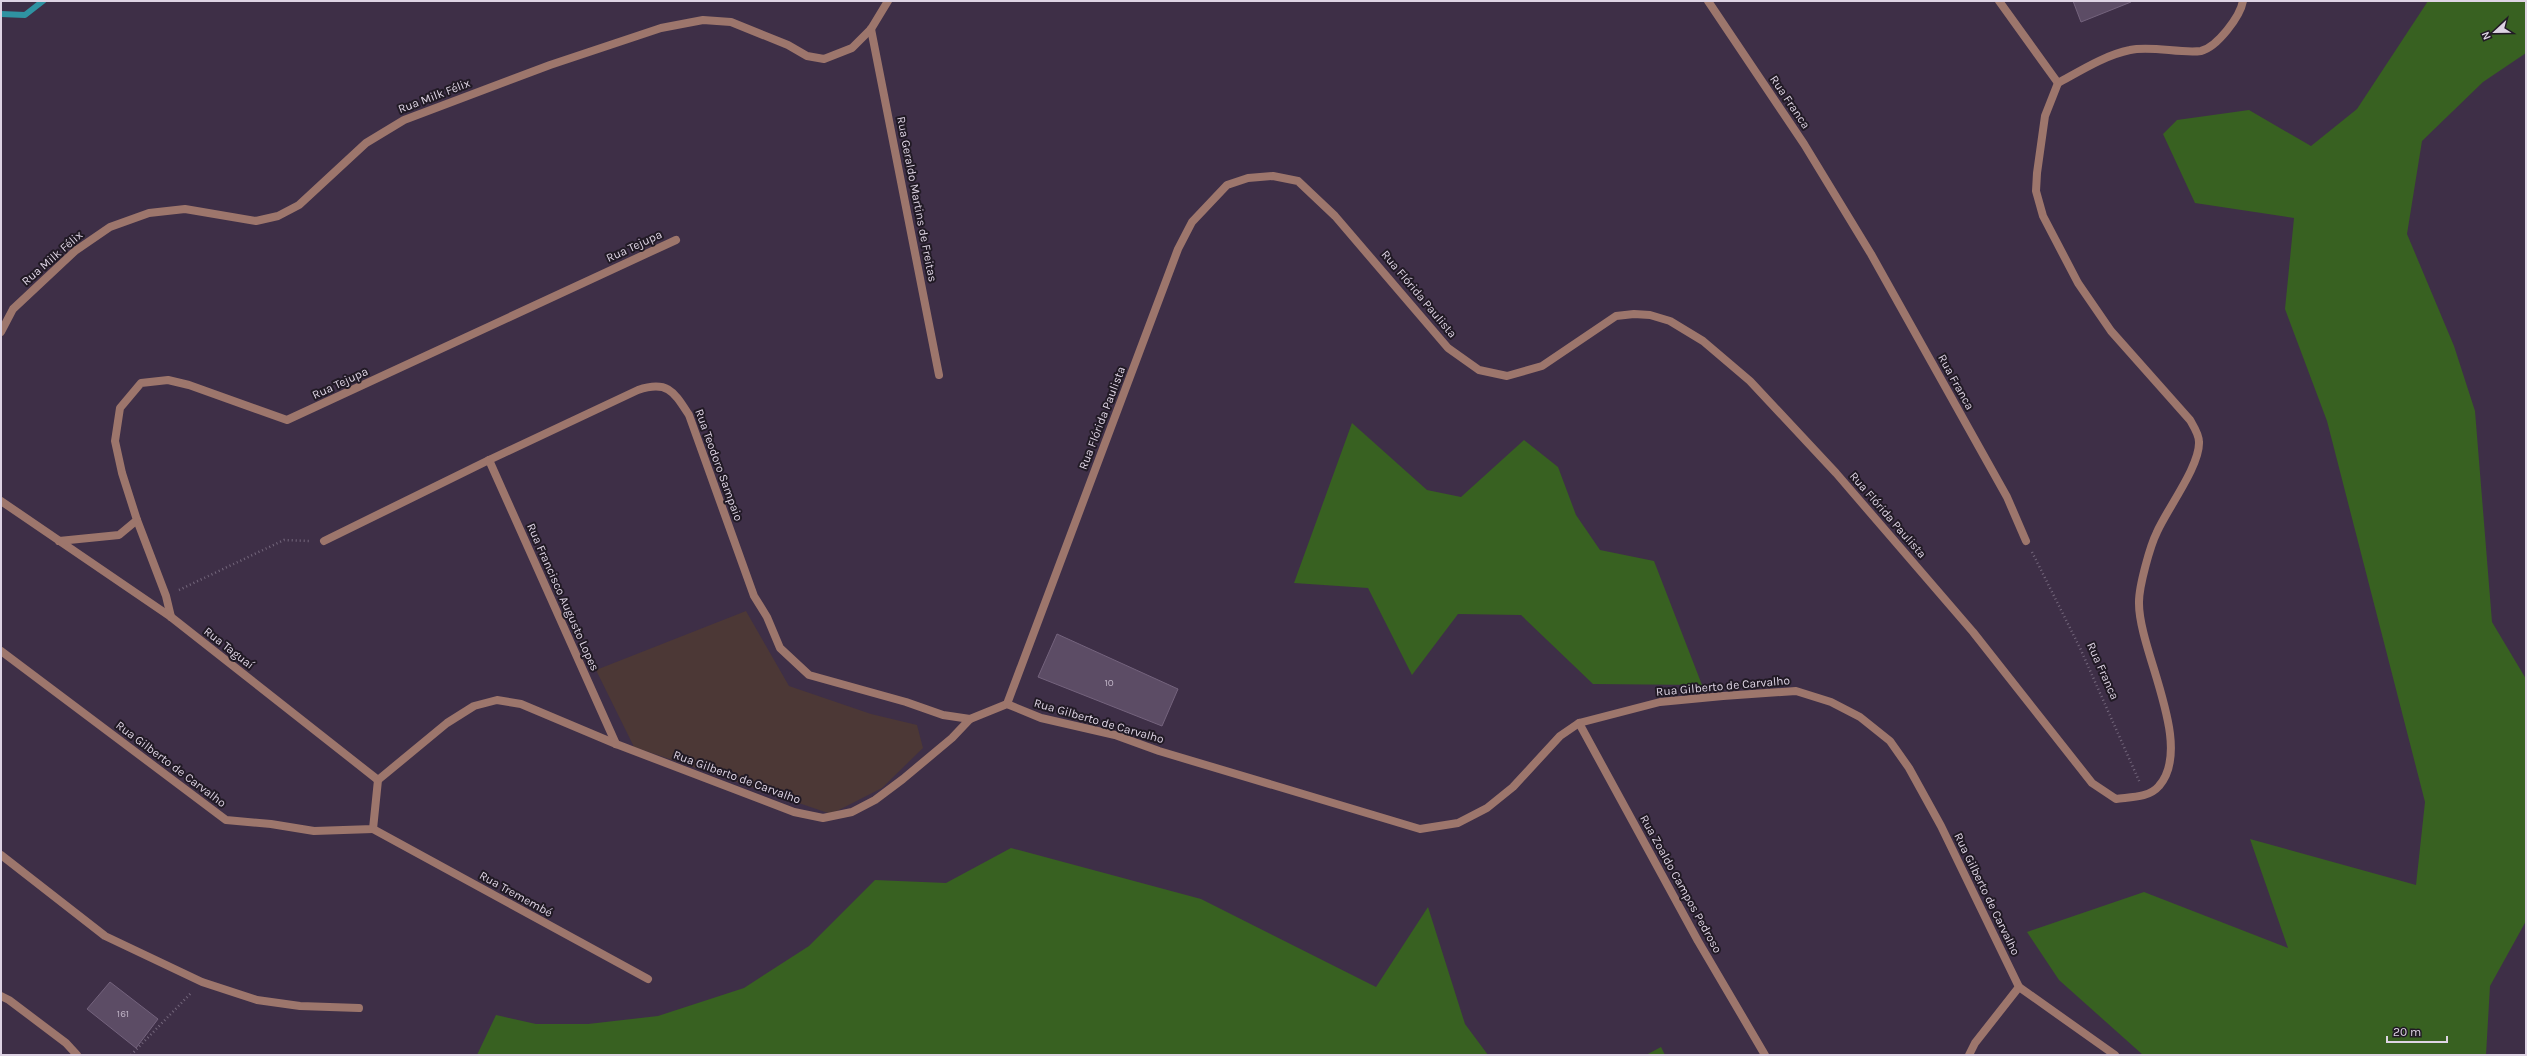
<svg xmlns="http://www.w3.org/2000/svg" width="2527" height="1056" viewBox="0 0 2527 1056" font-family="Karla,sans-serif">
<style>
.education{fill:#4c3836}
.green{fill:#386121}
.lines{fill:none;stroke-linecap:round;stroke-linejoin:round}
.stream{stroke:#2f93a2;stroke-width:6}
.building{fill:#5c4c65;stroke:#74637d}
.path{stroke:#74677c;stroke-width:2.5;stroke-dasharray:1 3;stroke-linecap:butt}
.service{stroke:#9d766c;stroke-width:8}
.minor{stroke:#9d766c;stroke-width:8}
.labels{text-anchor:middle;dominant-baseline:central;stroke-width:4;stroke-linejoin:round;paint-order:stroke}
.number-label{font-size:10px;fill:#beb2c4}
.street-label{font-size:12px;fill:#ded4e4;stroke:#211a25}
</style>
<rect width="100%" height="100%" fill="#3e2f47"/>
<!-- education -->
<polygon class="education" points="746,611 789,686 871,714 917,725 923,748 882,788 831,814 634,747 596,670"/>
<!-- green -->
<g class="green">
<polygon points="2428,1 2526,1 2526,53 2483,82 2422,141 2407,234 2454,346 2475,411 2492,622 2526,679 2526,921 2490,986 2486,1055 2143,1055 2059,980 2027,932 2144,892 2288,948 2250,839 2416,885 2425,802 2327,421 2285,309 2294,218 2195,203 2163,134 2177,120 2249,110 2311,146 2357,109"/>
<polygon points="1352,423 1427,490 1461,497 1524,440 1558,467 1576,515 1600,550 1654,561 1702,685 1593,684 1521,615 1458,614 1412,675 1368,588 1294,583"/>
<polygon points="1011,848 1201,899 1376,987 1428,907 1465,1024 1488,1055 477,1055 496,1015 536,1024 588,1024 658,1016 744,988 809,946 875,880 946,883"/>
<polygon points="1661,1047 1665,1055 1646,1055"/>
</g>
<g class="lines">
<!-- stream -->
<polyline class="stream" points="1,14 25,15 43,1"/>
</g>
<!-- building -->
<g class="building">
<polygon points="2073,1 2131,1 2131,2 2081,22"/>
<polygon points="1057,634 1178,689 1162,726 1038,677"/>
<polygon points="110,982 158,1019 136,1048 87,1009"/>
</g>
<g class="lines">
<!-- path -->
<g class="path">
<polyline points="2032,552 2080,648 2140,783"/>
<polyline points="179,590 284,540 310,541"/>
<polyline points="131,1055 192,992"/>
</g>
<!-- service -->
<polyline class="service" points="871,29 939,375"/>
<!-- minor -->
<g class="minor">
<polyline points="1708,1 1804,144 1871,254 2007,497 2026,541"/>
<polyline points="1999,1 2058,83"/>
<polyline points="1,332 13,309 75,251 110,227 149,213 185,209 256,221 278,216 299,205 366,143 404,120 550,65 661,28 703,20 731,22 788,45 807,56 824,59 852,48 871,29 888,1"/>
<polyline points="489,460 616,744"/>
<polyline points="1,501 171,617 378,780"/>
<polyline points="137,520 166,596 171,617"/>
<polyline points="59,541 119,535 137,520 122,473 115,441 120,408 141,383 168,380 189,385 287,420 676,240"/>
<path d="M324,541L489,460L638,390C668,380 674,392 689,415L754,596L767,617L780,648L809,675L906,702L943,715L970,719"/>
<polyline points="1,651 226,820 271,824 314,831 373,829 378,780 447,723 474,706 497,700 521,704 616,744 794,812 823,818 852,812 875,800 903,779 952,738 970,719 1007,704 1041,718 1115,735 1159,751 1420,829 1458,823 1487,808 1513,787 1560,736 1579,723 1660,702 1723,696 1796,691 1831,702 1860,717 1890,741 1909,768 1941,826 2019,987 2115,1055"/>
<path d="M1007,704L1178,249L1192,222L1227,185L1248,178L1273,176L1298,181L1335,216L1448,348L1479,370L1507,376L1542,366L1616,316L1634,314L1650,315L1670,321L1703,341L1750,381L1836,473L1973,632L2092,783L2116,799C2130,797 2149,798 2159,786C2195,745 2138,650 2139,602C2139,586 2150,546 2157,532C2167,509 2200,466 2199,442C2199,434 2194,427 2190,420L2111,331L2078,283L2043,216L2036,191L2037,173L2045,116L2058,83C2080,71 2105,55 2130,50C2151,45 2181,54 2201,51C2217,47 2240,17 2243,1"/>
<polyline points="1579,723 1698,941 1765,1055"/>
<polyline points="373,829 648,979"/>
<polyline points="1,855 105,936 202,982 257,1000 300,1006 359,1008"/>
<polyline points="1,996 9,1000 66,1043 77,1055"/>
<polyline points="1969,1055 1975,1043 2019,987"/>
</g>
</g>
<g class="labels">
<!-- number labels -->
<g class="number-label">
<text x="1109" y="683">10</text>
<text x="123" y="1014">161</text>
</g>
<!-- street labels -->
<g class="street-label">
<text transform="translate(434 96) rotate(-21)">Rua Milk Félix</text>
<text transform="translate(1790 102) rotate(56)">Rua Franca</text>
<text transform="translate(917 199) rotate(79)">Rua Geraldo Martins de Freitas</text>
<text transform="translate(634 246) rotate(-25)">Rua Tejupa</text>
<text transform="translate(52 258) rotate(-41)">Rua Milk Félix</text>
<text transform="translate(1419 294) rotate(50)">Rua Flórida Paulista</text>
<text transform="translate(1956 382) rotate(61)">Rua Franca</text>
<text transform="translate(340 383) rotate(-25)">Rua Tejupa</text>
<text transform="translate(1102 418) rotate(-69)">Rua Flórida Paulista</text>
<text transform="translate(719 465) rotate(70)">Rua Teodoro Sampaio</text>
<text transform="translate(1888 515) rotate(49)">Rua Flórida Paulista</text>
<text transform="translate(563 597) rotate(66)">Rua Francisco Augusto Lopes</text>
<text transform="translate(229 648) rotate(38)">Rua Taguaí</text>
<text transform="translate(2103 671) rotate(66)">Rua Franca</text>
<text transform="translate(1723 686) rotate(-5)">Rua Gilberto de Carvalho</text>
<text transform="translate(1099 721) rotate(16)">Rua Gilberto de Carvalho</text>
<text transform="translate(171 764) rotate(37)">Rua Gilberto de Carvalho</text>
<text transform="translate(737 777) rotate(20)">Rua Gilberto de Carvalho</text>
<text transform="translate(1681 884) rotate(61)">Rua Zoaldo Campos Pedroso</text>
<text transform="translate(516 894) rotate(29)">Rua Tremembé</text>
<text transform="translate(1987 894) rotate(64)">Rua Gilberto de Carvalho</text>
</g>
</g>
<!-- border -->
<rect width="2527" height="1056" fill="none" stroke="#ded4e4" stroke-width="4"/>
<!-- north arrow -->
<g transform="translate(2495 32) rotate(248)" stroke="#211a25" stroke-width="3" paint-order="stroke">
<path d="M0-3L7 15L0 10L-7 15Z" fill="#ded4e4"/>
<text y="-6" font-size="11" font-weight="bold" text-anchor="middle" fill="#ded4e4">N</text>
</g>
<!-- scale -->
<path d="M2387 1036v6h60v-6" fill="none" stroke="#ded4e4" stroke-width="2"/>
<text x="2393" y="1036" font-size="12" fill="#ded4e4" stroke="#211a25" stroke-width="3" paint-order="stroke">20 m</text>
</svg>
